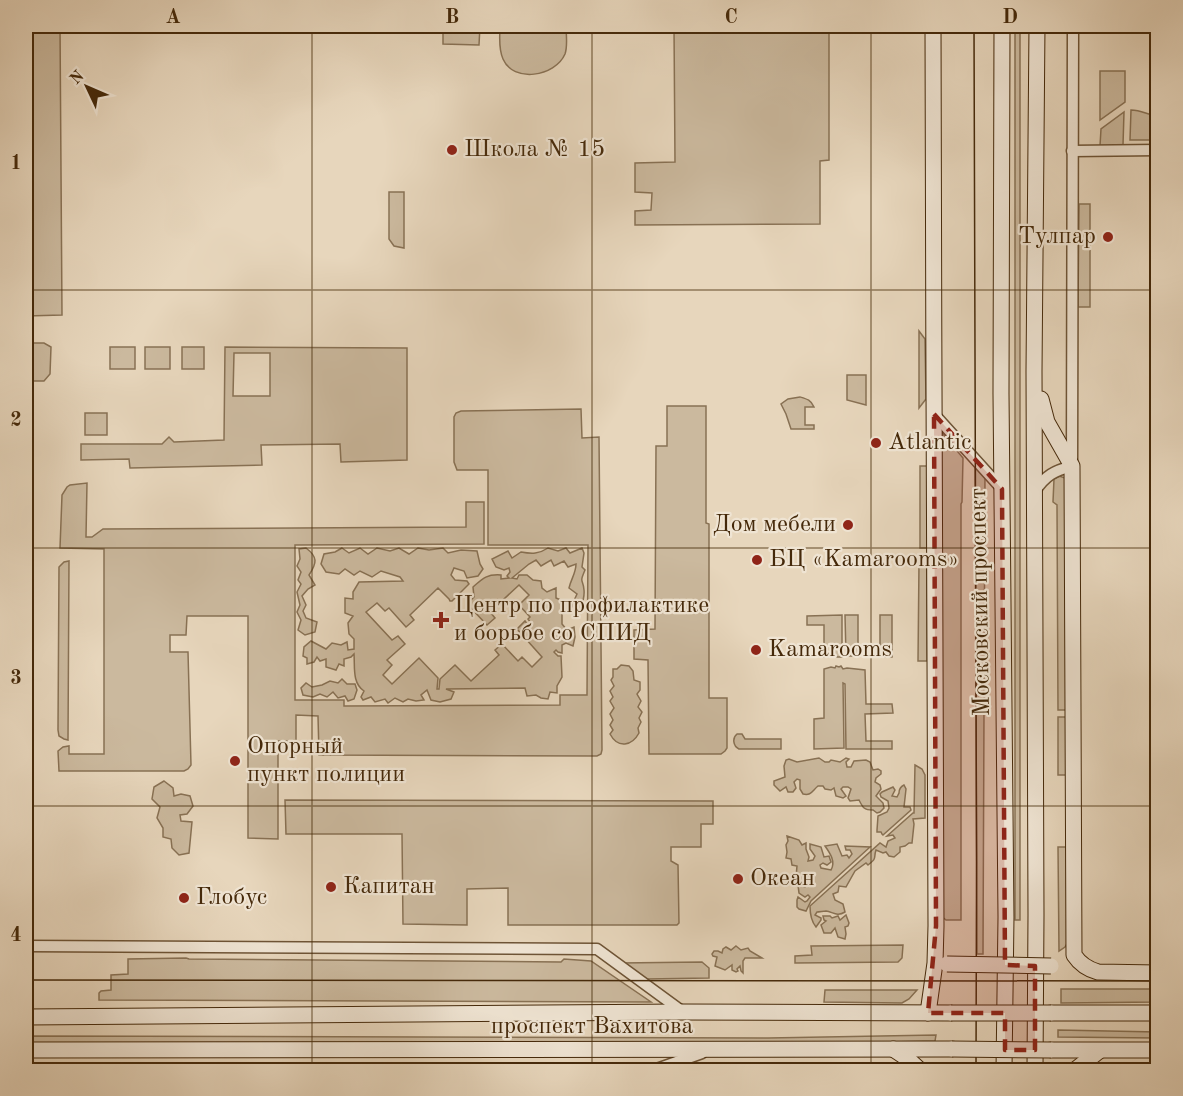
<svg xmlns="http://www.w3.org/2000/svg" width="1183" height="1096" viewBox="0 0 1183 1096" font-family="'Old Standard TT',serif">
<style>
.green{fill:#cbb99e;stroke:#887154;stroke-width:1.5;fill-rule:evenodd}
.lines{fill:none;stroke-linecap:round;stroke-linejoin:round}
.minor-casing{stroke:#6e5436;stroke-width:13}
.secondary-casing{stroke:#45290a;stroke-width:17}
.minor{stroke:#efe4d3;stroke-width:10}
.secondary{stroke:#efe4d3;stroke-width:15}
.tram{stroke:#45290a;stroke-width:1.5}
.secondary-bridge-casing{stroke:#45290a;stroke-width:17;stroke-linecap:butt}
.secondary-bridge{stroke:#efe4d3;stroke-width:15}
.marked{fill:#8f2418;fill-opacity:0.2;stroke:#8f2418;stroke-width:4.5;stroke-dasharray:12 8;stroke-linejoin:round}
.grid{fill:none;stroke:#45290a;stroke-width:1.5;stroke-opacity:0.55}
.poi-dot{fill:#8f2418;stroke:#efe4d3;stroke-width:2}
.labels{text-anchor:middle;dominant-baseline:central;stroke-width:4.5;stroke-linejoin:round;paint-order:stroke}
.poi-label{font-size:24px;fill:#45290a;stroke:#efe4d3;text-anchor:start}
.street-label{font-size:24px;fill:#45290a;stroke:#efe4d3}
.neatline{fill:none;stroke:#45290a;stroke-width:2}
.grid-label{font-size:20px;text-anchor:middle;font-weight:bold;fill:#45290a}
</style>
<rect width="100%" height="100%" fill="#e7d6bc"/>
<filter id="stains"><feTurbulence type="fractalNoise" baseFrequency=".00333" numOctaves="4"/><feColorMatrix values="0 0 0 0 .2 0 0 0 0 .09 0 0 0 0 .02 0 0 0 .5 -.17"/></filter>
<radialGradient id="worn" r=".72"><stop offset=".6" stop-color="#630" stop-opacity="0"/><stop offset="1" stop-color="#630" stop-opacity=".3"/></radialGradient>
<!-- green -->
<g class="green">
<polygon points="26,26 60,26 62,315 26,316"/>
<polygon points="443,26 480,26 479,45 443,44"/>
<path d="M500,26H566C566,34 568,46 565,54C555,77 513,83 503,59C498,48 500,36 500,26Z"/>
<polygon points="674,26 829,26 829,160 820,161 820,224 635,225 635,211 651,210 652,193 635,192 635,163 675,162"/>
<rect x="1015" y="26" width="5" height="894"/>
<polygon points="1100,71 1125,71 1125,102 1100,120"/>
<path d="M1131,110C1142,110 1147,115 1157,116V140H1130Z"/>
<polygon points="1124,112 1123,145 1100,146 1101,129"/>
<polygon points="389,192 404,192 404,248 394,246 389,239"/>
<polygon points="1079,204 1090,204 1090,307 1078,307"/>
<polygon points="919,331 925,339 926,399 919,408"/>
<polygon points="26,343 44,343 51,347 50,374 44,381 29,381 26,378"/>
<rect x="110" y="347" width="25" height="22"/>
<rect x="145" y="347" width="25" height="22"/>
<rect x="182" y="347" width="22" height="22"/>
<path d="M225,347L407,348V460L341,462L340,444L261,445L262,465L130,468L129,459L81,460V444H162L169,437L174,442L224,440ZM234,353H270V396H233Z"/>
<polygon points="847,375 866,375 866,405 847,400"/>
<path d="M800,397C807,399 811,400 814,407H805V425H814V429H791L786,414L781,404L788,399Z"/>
<polygon points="667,406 706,406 706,523 709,524 709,698 727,698 727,748 725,751 721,754 649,754 648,660 634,659 634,630 655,629 656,446 667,446"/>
<polygon points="581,409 582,438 599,437 602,750 601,754 597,756 319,755 318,716 296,715 296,741 278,741 278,839 248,838 248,616 187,616 186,635 170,635 170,652 188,652 191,765 188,769 184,771 59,771 58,751 63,747 69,746 69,754 104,754 104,549 60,548 62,495 67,487 70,485 87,483 86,537 92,537 103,529 466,527 466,502 484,502 484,544 295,545 295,700 344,700 344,706 560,705 560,695 587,695 588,545 488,545 488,470 457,470 454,462 454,417 456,413 461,411"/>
<rect x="85" y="413" width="22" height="22"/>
<polygon points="938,428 963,458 962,502 961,504 961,920 946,920 940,915"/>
<polygon points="975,460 985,471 983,954 977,954"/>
<rect x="920" y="466" width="7" height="82"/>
<polygon points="1059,476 1065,478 1069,710 1058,710 1057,505 1053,502 1054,479"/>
<path d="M306,548C318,557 317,563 309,575L315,585L308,589L302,596L306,605L303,611L306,618L317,622L315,632L305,635L298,630L301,620L297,612L300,605L297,592L301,584L298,580L301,572L297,566L300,559L299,549Z"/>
<path d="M342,548L349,553L360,548L368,554L377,548L390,551L399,548L409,554L418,548L429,550L443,548L448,553L461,550L477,551L480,564L483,569L478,576L467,578L464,571L454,568L451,575L455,580L467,581L469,584L452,601H450L449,599L438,588L410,615L414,620L406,627L389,608L385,611L377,603L366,612L392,640L398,636L405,644L387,660L392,665L383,675L392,684L419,658L438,678L437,689H439L440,679L455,665L471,681L499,655L495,650L502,644L518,661L522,657L532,667L542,657L517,629L525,621L528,625L531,623L528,619L530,617L519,605L529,595L519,585L490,612L495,618L487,625L467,604L474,597L473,587C483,578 487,574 501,575V579L509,578L507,576L510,572L509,568L504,570L496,567L492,559L508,551L512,558L521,552C532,554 539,554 548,548L558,551L566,548L570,553L582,548L584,553L582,567L585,570C579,584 583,578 584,590C585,598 581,602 583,611L576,612L572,605L577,594L569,588C571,579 576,573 576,564L568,567L564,561L554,566L551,560L541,566L536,560L529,564L512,578L517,579L519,575H527L533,580L541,581L542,588L547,592L556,588V598L563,601L562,609L560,611L562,615V624L567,630L574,627L575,637L573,646L566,643L562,645V653L558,652L556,650L554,652L558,656H561L562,677L557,686V693L550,692L548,699L541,698L536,695L527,696L525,688L446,689L454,692L451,699L440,702L431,700L427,690L421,695L424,700L416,701L408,699L403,702L395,698L388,703L385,699L375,702L371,697L363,700L361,697L364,691C352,683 355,667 354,654L351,657L344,659V666L339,664L336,670L326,667V659L320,661L317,657L314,662L307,664V658L303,656L304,647L311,641L326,649L332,643L341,645L347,642L348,650L354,649V639L349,634L348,623L353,616L345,613V598L353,599V592L359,582L403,581L400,577L381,571L372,577L360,571L354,575L345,569L339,574L326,572L321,564L324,554L335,552Z"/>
<polygon points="69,561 68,740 64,739 59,736 58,730 59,567 64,562"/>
<polygon points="919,563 927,563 927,661 918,661"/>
<polygon points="842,615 842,657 824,657 824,625 807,625 807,616"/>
<polygon points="845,615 858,615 858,656 846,656"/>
<rect x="880" y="615" width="12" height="42"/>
<path d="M621,665L629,666L633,671L634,680L640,682V690L637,694L641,701L638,707L642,712L639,718L641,722L638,728L639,733C632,746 618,749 610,734L613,730L610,725L613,720L610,714L614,708L610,701L613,697L610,691L614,686L611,680L613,677V669H617Z"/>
<polygon points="836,666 839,667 841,666 843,669 847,668 865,670 866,704 892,704 893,713 865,714 866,741 892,741 892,749 846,749 845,684 843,683 844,748 814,749 814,719 824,718 824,669 831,667 835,668"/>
<polygon points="342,679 347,684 355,684 357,690 354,699 348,701 345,696 338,698 333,692 327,697 320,694 313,697 303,695 301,688 306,683 312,687 322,685 330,681 338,683"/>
<rect x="1058" y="717" width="11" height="58"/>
<path d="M737,734H742L745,739H781V749H739C733,746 732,738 737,734Z"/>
<path d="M819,758L825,762H829L831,760L840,762L846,758L849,759L846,762L847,767H851L854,761L866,760L870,762L873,770L878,769L881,771V774L876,778L875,782L880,785L881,789L876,796L883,803L884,808L880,812L877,813L873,810C864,810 863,808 859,800L850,801L848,798L851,789L848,787H843L841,789L846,796L843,798L836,796L834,788L831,790L825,789L823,786H818C812,791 811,796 803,794L800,789V780L797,779L794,782L796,788L793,792H788L786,787L780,791L774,785V781L785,777L784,766L786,760L789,759L797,762Z"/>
<path d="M915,765L922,769L925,775V818L913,819L914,824L912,843H909L905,846L900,847V852L894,857L889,856L886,852L883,853L876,850C873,859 878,857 868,865L866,863L855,871L846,887L839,886L838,892L833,894L835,900L843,904L845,912C837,917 833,912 826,911C824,911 819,912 817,912L815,915L821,918V920L816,927C811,921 810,915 810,906L880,843L886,847L888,841L895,838L893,835L887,836L913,813H914Z"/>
<polygon points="164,781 173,788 174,796 181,794 190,796 193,806 187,814 180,815 181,821 192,822 189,853 179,855 172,848 171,839 163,837 163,828 157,818 160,807 152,799 154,787"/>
<path d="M904,785L906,789L904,807H910L911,810L883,835L882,834L881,832H877V830L878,816L887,812L889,808L888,801L881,797L880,794L882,792L893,787L895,790L892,796L897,797L899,793C899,789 900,787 904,785Z"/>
<polygon points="285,800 713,801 713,824 701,824 701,847 671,847 671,861 678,865 679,923 677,925 508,925 508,888 467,889 467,925 403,924 402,834 286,834"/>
<path d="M787,836L799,840L802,845L806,843V849L809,857L808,861L813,860L815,856L810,849V844L821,847L824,857L829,856L831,862L827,865L823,863L820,865L821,868L831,870C836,862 830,853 825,846L837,844L842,856L847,855L849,858L852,854L850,850H846L845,846L870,847L811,901L806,911L799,909L797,907V900L798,897L805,902L807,901L810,897L808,895L805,897L799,893L798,885L805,887L806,884L796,877L797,866L792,865L791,859L786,858L787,852L786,845L788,841Z"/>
<polygon points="1058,847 1069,847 1069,940 1065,947 1059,951"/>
<polygon points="846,915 849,923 848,926 845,927 846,934 845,939 838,937 835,928 831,933 824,933 821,925 826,921 824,920 823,916 830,916 832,918 838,916 840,920"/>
<polygon points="903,945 902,958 898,962 795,963 795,956 812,955 811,946"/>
<polygon points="736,946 741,950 748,948 750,951 762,958 745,958 743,961 743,973 741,971 740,966 737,969 738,971 736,972 732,970 732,965 725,970 715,966 717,957 713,956 712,954 714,951 718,951 722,953 723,949 726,947 731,950"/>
<polygon points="186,958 189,959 561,962 564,959 591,961 651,1002 99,1000 99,993 101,991 111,990 111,975 128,974 128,959"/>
<polygon points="702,962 709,968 709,978 645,979 621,963"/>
<polygon points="1061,989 1157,989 1157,1002 1061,1003"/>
<polygon points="825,990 917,990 909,999 902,1003 824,1002"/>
<polygon points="1058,1030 1157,1032 1157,1038 1058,1037"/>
<polygon points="936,1035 935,1041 754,1045 26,1043 26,1036 768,1038"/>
</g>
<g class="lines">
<!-- minor casing -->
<g class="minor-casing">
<g id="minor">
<polyline points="1072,151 1158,150"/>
<polyline points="934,414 1002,489"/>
<path d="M1035,491C1046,475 1054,471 1072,466L1073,26"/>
<polyline points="26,946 597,949 683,1012"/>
<polyline points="654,1070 702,1053"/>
</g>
</g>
<!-- secondary casing -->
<g class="secondary-casing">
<g id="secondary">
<polyline points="1002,26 1001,394 1006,917 1004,1070"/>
<path d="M1041,399L1047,422L1072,466L1074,955C1080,964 1087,969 1098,972L1158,973"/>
<path d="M928,1013L935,963L936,926C934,626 934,326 933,26"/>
<polyline points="1051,1013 1158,1013"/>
<polyline points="26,1017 683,1012 951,1013"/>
<polyline points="893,1049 908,1059 920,1070"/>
<polyline points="26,1050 952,1049"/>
<polyline points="1051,1050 1158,1050"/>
<polyline points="1035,1070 1036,915 1034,371 1037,26"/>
<polyline points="1075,1070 1099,1051"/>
</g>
</g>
<!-- minor -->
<use href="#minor" class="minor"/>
<!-- secondary -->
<use href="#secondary" class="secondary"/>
<!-- tram -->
<g class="tram">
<path d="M974,26C974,374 978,722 976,1070"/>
<polyline points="26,980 1158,981"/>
</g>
<!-- secondary-bridge casing -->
<g class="secondary-bridge-casing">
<g id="secondary-bridge">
<polyline points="947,964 1051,966"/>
<polyline points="951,1013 1051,1013"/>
<polyline points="952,1049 1051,1050"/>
</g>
</g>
<!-- secondary-bridge -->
<use href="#secondary-bridge" class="secondary-bridge"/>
</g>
<!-- marked area -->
<path class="marked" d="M934,414L1002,489L1005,965L1035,966V1050H1005V1013H928L936,926Z"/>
<!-- grid -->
<path class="grid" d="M312,26V1070M592,26V1070M871,26V1070M26,290H1158M26,548H1158M26,806H1158"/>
<!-- markers -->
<g class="poi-dot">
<circle cx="452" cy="150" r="6"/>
<circle cx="1108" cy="237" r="6"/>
<circle cx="876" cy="443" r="6"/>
<circle cx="848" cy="525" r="6"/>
<circle cx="757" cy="560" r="6"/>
<path d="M438 611h6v6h6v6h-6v6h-6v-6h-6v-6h6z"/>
<circle cx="756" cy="650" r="6"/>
<circle cx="235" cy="761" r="6"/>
<circle cx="738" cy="879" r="6"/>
<circle cx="331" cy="887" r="6"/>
<circle cx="184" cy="898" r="6"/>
</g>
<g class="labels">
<!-- poi labels -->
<g class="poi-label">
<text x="464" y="150">Школа № 15</text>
<text x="1096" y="237" text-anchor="end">Тулпар</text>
<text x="888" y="443">Atlantic</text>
<text x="836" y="525" text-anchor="end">Дом мебели</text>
<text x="769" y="560">БЦ «Kamarooms»</text>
<text x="454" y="606">Центр по профилактике<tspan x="454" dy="28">и борьбе со СПИД</tspan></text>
<text x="768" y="650">Kamarooms</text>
<text x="247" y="747">Опорный<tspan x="247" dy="28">пункт полиции</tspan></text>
<text x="750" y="879">Океан</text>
<text x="343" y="887">Капитан</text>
<text x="196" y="898">Глобус</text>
</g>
<!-- street labels -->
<g class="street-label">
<text transform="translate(981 602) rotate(-91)">Московский проспект</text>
<text x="592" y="1027">проспект Вахитова</text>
</g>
</g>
<!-- margin -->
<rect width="1183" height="1096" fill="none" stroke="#e7d6bc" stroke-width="66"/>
<!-- north arrow -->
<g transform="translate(87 87) rotate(314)" stroke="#efe4d3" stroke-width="4.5" paint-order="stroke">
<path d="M0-4.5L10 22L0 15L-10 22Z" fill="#45290a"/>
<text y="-9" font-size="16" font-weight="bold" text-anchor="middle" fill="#45290a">N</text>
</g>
<rect x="33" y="33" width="1117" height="1030" class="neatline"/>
<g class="grid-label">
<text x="173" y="23">A</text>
<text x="452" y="23">B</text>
<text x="731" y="23">C</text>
<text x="1010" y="23">D</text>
<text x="16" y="169">1</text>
<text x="16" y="426">2</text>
<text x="16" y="684">3</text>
<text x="16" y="941">4</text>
</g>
<rect width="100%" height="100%" filter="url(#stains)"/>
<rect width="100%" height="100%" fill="url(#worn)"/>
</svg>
